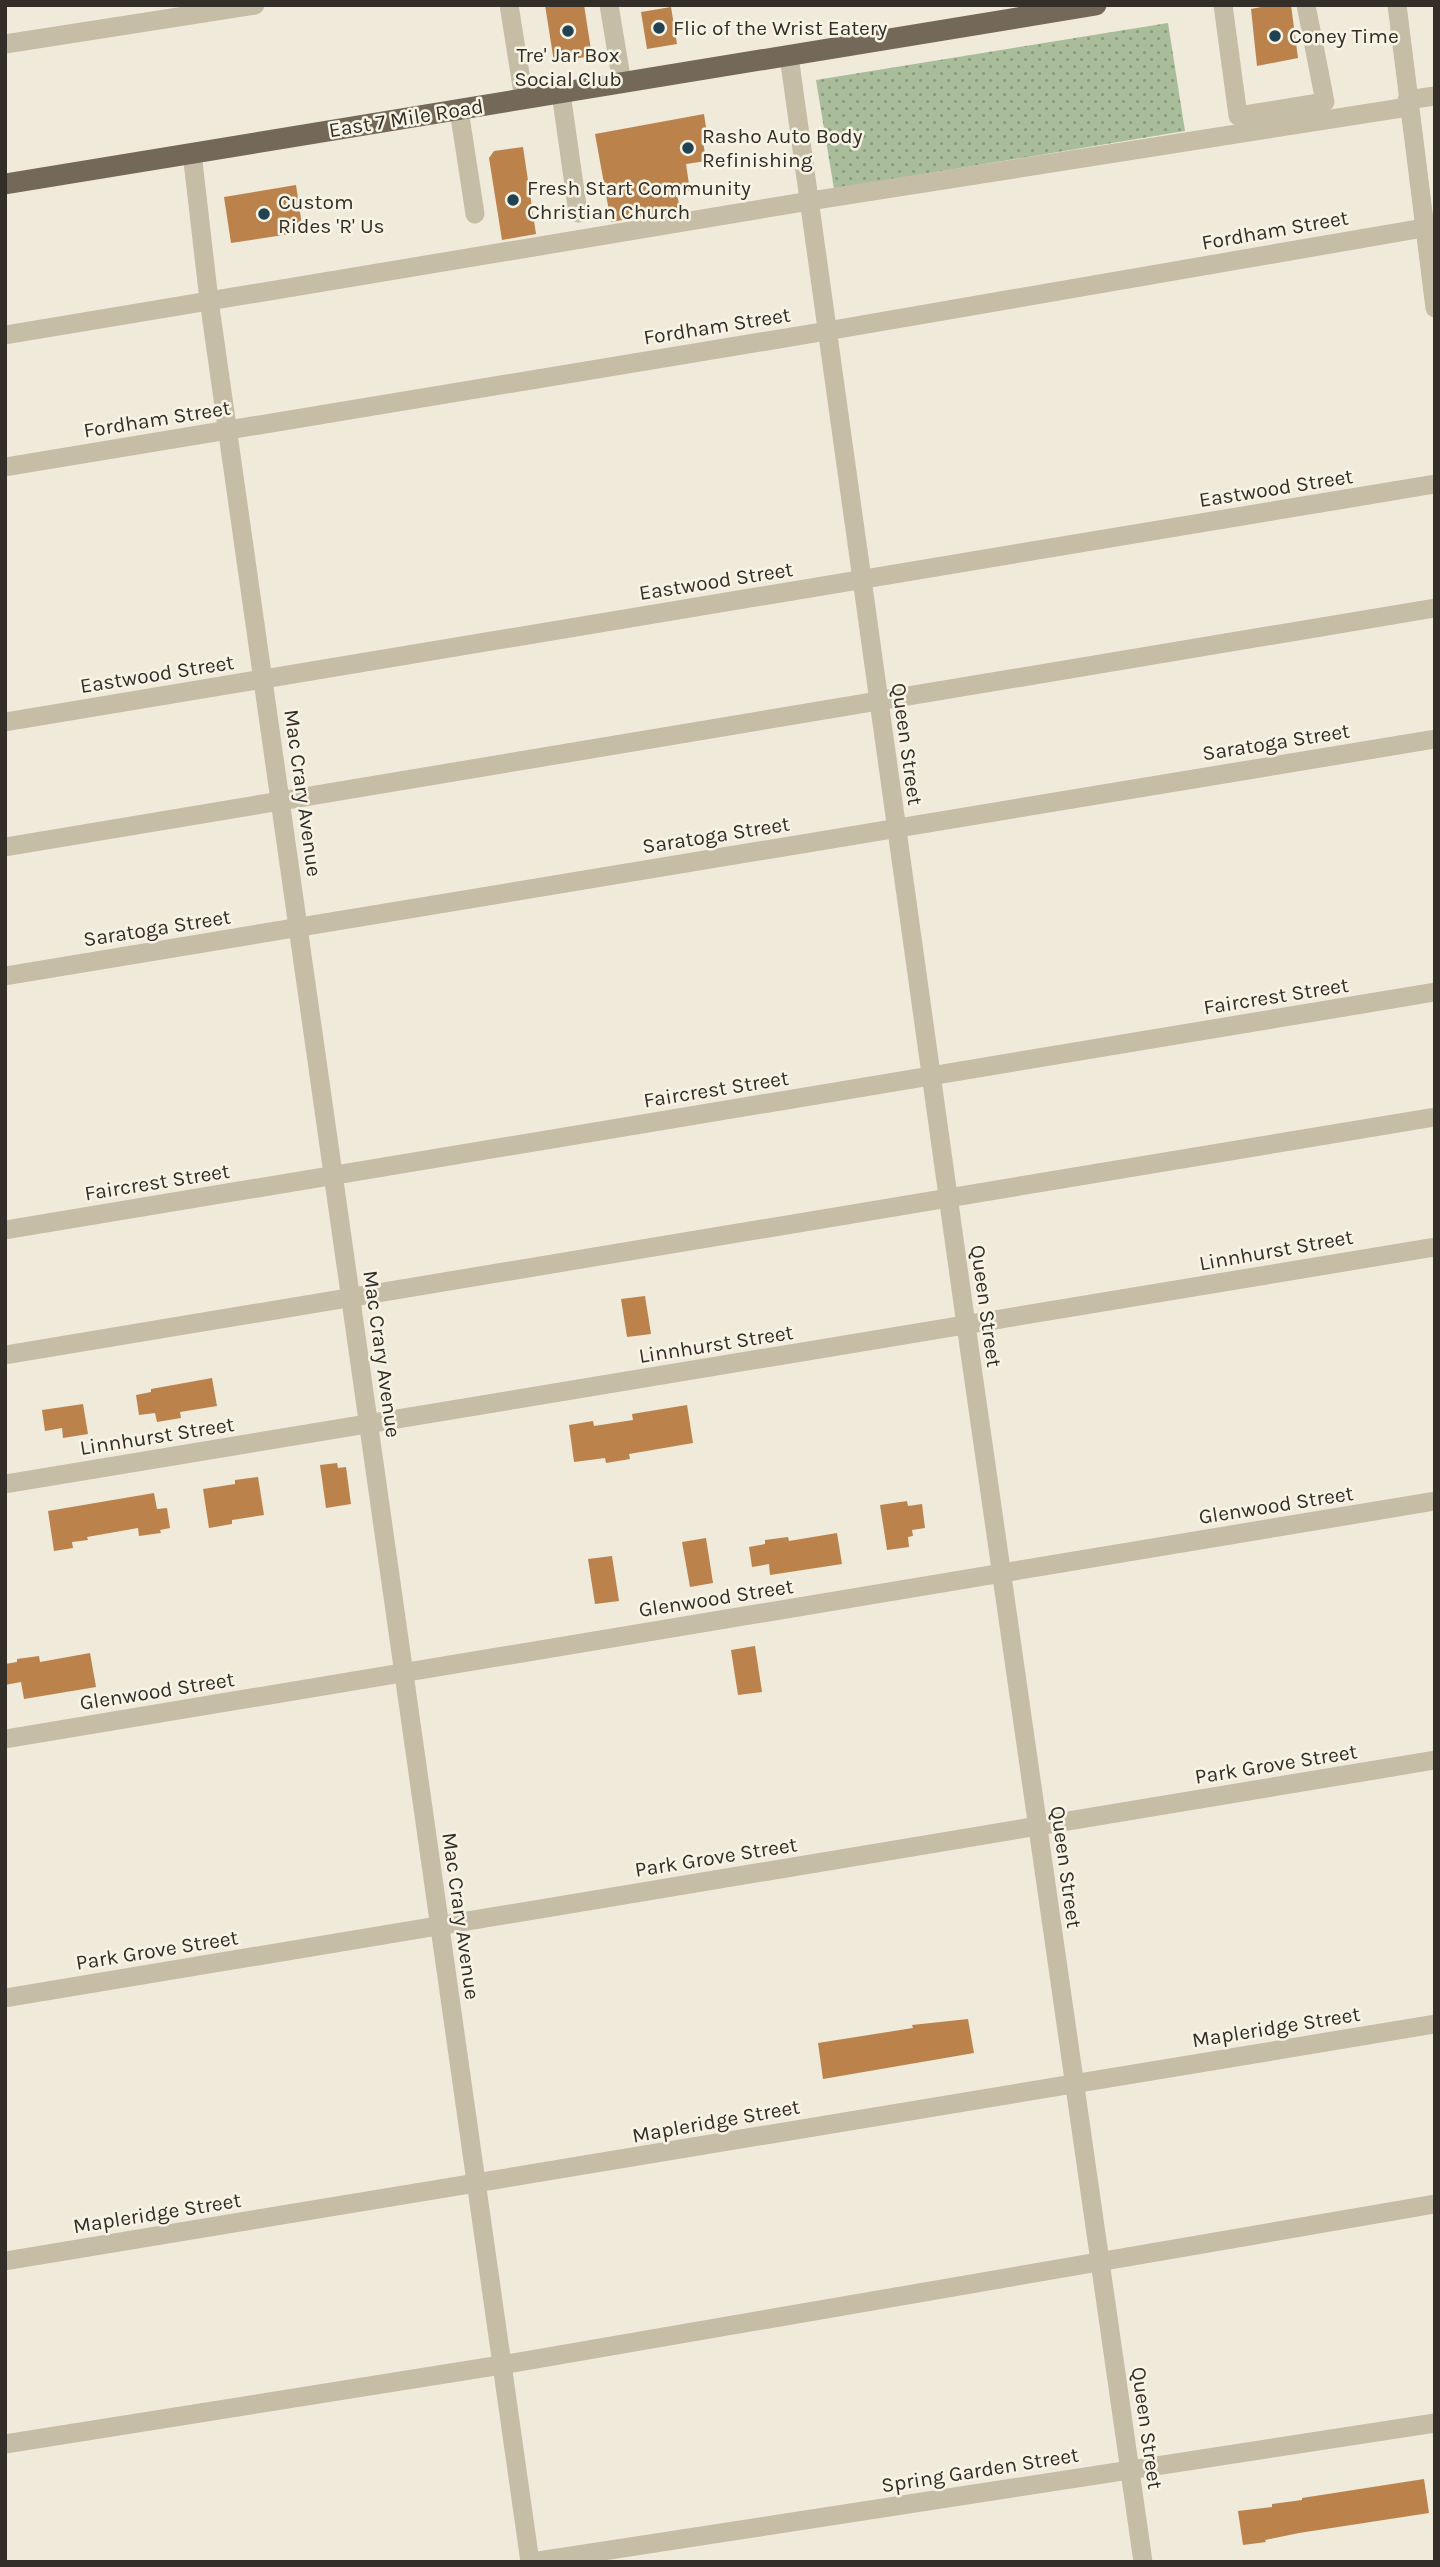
<svg xmlns="http://www.w3.org/2000/svg" width="1440" height="2567" viewBox="0 0 1440 2567" font-family="Karla,sans-serif">
<style>
.green{fill:url(#green-dots)}
.building{fill:#bc824b}
.lines{fill:none;stroke-linecap:round;stroke-linejoin:round}
.minor{stroke:#c6bda7;stroke-width:19}
.major{stroke:#746959;stroke-width:21}
.poi-dot{fill:#204251;stroke:#f7f4e6;stroke-width:2.5}
.labels{text-anchor:middle;dominant-baseline:central;stroke-width:5;stroke-linejoin:round;paint-order:stroke}
.poi-label{font-size:21px;fill:#332e27;stroke:#f7f4e6;text-anchor:start}
.street-label{font-size:21px;fill:#332e27;stroke:#f7f4e6}
</style>
<defs>
<pattern id="green-dots" width="8" height="8" patternUnits="userSpaceOnUse" patternTransform="scale(1.75)"><rect width="8" height="8" fill="#aabd9b"/><path d="M2 2h.1M6 6h.1" fill="none" stroke="#8b9a7e" stroke-width="1.8" stroke-linecap="round"/></pattern>
</defs>
<rect width="100%" height="100%" fill="#efeada"/>
<!-- green -->
<polygon class="green" points="1168,23 1185,131 834,189 816,80"/>
<!-- building -->
<g class="building">
<polygon points="545,5 584,5 592,56 554,62"/>
<polygon points="1272,5 1291,5 1298,58 1257,66 1251,9"/>
<polygon points="671,7 677,44 647,49 641,12"/>
<polygon points="704,114 707,134 702,134 706,161 686,164 690,191 677,193 680,210 611,222 595,134"/>
<polygon points="523,147 536,234 502,240 489,158 494,151"/>
<polygon points="296,185 303,232 231,243 224,197"/>
<polygon points="645,1296 651,1334 627,1337 621,1299"/>
<polygon points="212,1378 217,1406 180,1412 181,1418 157,1422 155,1413 139,1415 136,1395 151,1392 151,1389"/>
<polygon points="83,1404 88,1434 63,1438 62,1428 45,1431 42,1410"/>
<polygon points="687,1405 693,1443 629,1454 630,1459 606,1463 605,1458 574,1462 569,1425 593,1421 594,1426 633,1420 632,1414"/>
<polygon points="337,1463 338,1468 346,1467 351,1504 326,1508 320,1465"/>
<polygon points="258,1477 264,1515 232,1520 232,1524 209,1528 203,1489 235,1484 235,1480"/>
<polygon points="154,1493 157,1509 167,1508 170,1528 160,1530 161,1533 139,1536 138,1528 87,1537 88,1540 72,1542 73,1548 54,1551 48,1511"/>
<polygon points="907,1501 908,1506 922,1504 925,1528 912,1530 913,1536 908,1537 909,1547 887,1550 880,1505"/>
<polygon points="837,1533 842,1564 770,1575 769,1564 752,1567 749,1547 765,1544 765,1540 788,1537 789,1541"/>
<polygon points="706,1538 713,1583 690,1587 682,1542"/>
<polygon points="612,1556 619,1601 595,1604 588,1559"/>
<polygon points="755,1646 762,1692 738,1695 731,1650"/>
<polygon points="90,1653 96,1687 24,1699 21,1682 5,1685 5,1664 17,1662 17,1659 39,1656 40,1662"/>
<polygon points="968,2019 974,2053 823,2079 818,2043 913,2028 912,2025"/>
<polygon points="1424,2479 1429,2513 1299,2533 1265,2540 1266,2542 1243,2545 1238,2511 1272,2507 1272,2504 1302,2500 1302,2498"/>
</g>
<g class="lines">
<!-- minor -->
<g class="minor">
<polyline points="509,5 524,99"/>
<polyline points="609,5 622,83"/>
<polyline points="1223,5 1238,116 1325,102 1306,5"/>
<polyline points="1397,5 1435,308"/>
<polyline points="5,44 255,5"/>
<polyline points="789,56 966,1325 1143,2562"/>
<polyline points="561,93 578,213"/>
<polyline points="1407,100 1435,96"/>
<polyline points="459,110 475,214"/>
<polyline points="192,153 209,300 530,2562"/>
<polyline points="5,335 810,201 1408,107"/>
<polyline points="5,467 827,331 1435,226"/>
<polyline points="5,722 1435,484"/>
<polyline points="5,847 1435,608"/>
<polyline points="5,976 1435,739"/>
<polyline points="5,1230 1435,992"/>
<polyline points="5,1355 1435,1117"/>
<polyline points="5,1484 1435,1247"/>
<polyline points="5,1739 1435,1501"/>
<polyline points="5,1998 1435,1760"/>
<polyline points="5,2261 1435,2024"/>
<polyline points="5,2444 501,2365 1435,2204"/>
<polyline points="532,2562 1435,2423"/>
</g>
<!-- major -->
<polyline class="major" points="5,184 1096,5"/>
</g>
<!-- markers -->
<g class="poi-dot">
<circle cx="659" cy="28" r="7"/>
<circle cx="568" cy="31" r="7"/>
<circle cx="1275" cy="36" r="7"/>
<circle cx="688" cy="148" r="7"/>
<circle cx="513" cy="200" r="7"/>
<circle cx="264" cy="214" r="7"/>
</g>
<g class="labels">
<!-- poi labels -->
<g class="poi-label">
<text x="673" y="28">Flic of the Wrist Eatery</text>
<text x="1289" y="36">Coney Time</text>
<text x="568" y="55" text-anchor="middle">Tre' Jar Box<tspan x="568" dy="24">Social Club</tspan></text>
<text x="702" y="136">Rasho Auto Body<tspan x="702" dy="24">Refinishing</tspan></text>
<text x="527" y="188">Fresh Start Community<tspan x="527" dy="24">Christian Church</tspan></text>
<text x="278" y="202">Custom<tspan x="278" dy="24">Rides 'R' Us</tspan></text>
</g>
<!-- street labels -->
<g class="street-label">
<text transform="translate(406 118) rotate(-9)">East 7 Mile Road</text>
<text transform="translate(1275 230) rotate(-10)">Fordham Street</text>
<text transform="translate(717 326) rotate(-9)">Fordham Street</text>
<text transform="translate(157 419) rotate(-9)">Fordham Street</text>
<text transform="translate(1276 488) rotate(-9)">Eastwood Street</text>
<text transform="translate(716 581) rotate(-9)">Eastwood Street</text>
<text transform="translate(157 674) rotate(-9)">Eastwood Street</text>
<text transform="translate(1276 742) rotate(-9)">Saratoga Street</text>
<text transform="translate(907 744) rotate(82)">Queen Street</text>
<text transform="translate(303 793) rotate(82)">Mac Crary Avenue</text>
<text transform="translate(716 835) rotate(-9)">Saratoga Street</text>
<text transform="translate(157 928) rotate(-9)">Saratoga Street</text>
<text transform="translate(1276 996) rotate(-9)">Faircrest Street</text>
<text transform="translate(716 1089) rotate(-9)">Faircrest Street</text>
<text transform="translate(157 1182) rotate(-9)">Faircrest Street</text>
<text transform="translate(1276 1250) rotate(-10)">Linnhurst Street</text>
<text transform="translate(986 1306) rotate(82)">Queen Street</text>
<text transform="translate(716 1344) rotate(-9)">Linnhurst Street</text>
<text transform="translate(382 1354) rotate(82)">Mac Crary Avenue</text>
<text transform="translate(157 1436) rotate(-9)">Linnhurst Street</text>
<text transform="translate(1276 1505) rotate(-9)">Glenwood Street</text>
<text transform="translate(716 1598) rotate(-9)">Glenwood Street</text>
<text transform="translate(157 1691) rotate(-9)">Glenwood Street</text>
<text transform="translate(1276 1764) rotate(-9)">Park Grove Street</text>
<text transform="translate(716 1857) rotate(-9)">Park Grove Street</text>
<text transform="translate(1066 1867) rotate(82)">Queen Street</text>
<text transform="translate(461 1916) rotate(82)">Mac Crary Avenue</text>
<text transform="translate(157 1950) rotate(-9)">Park Grove Street</text>
<text transform="translate(1276 2027) rotate(-9)">Mapleridge Street</text>
<text transform="translate(716 2121) rotate(-10)">Mapleridge Street</text>
<text transform="translate(157 2213) rotate(-9)">Mapleridge Street</text>
<text transform="translate(1147 2428) rotate(82)">Queen Street</text>
<text transform="translate(980 2470) rotate(-9)">Spring Garden Street</text>
</g>
</g>
<!-- border -->
<rect width="1440" height="2567" fill="none" stroke="#332e27" stroke-width="14"/>
</svg>
